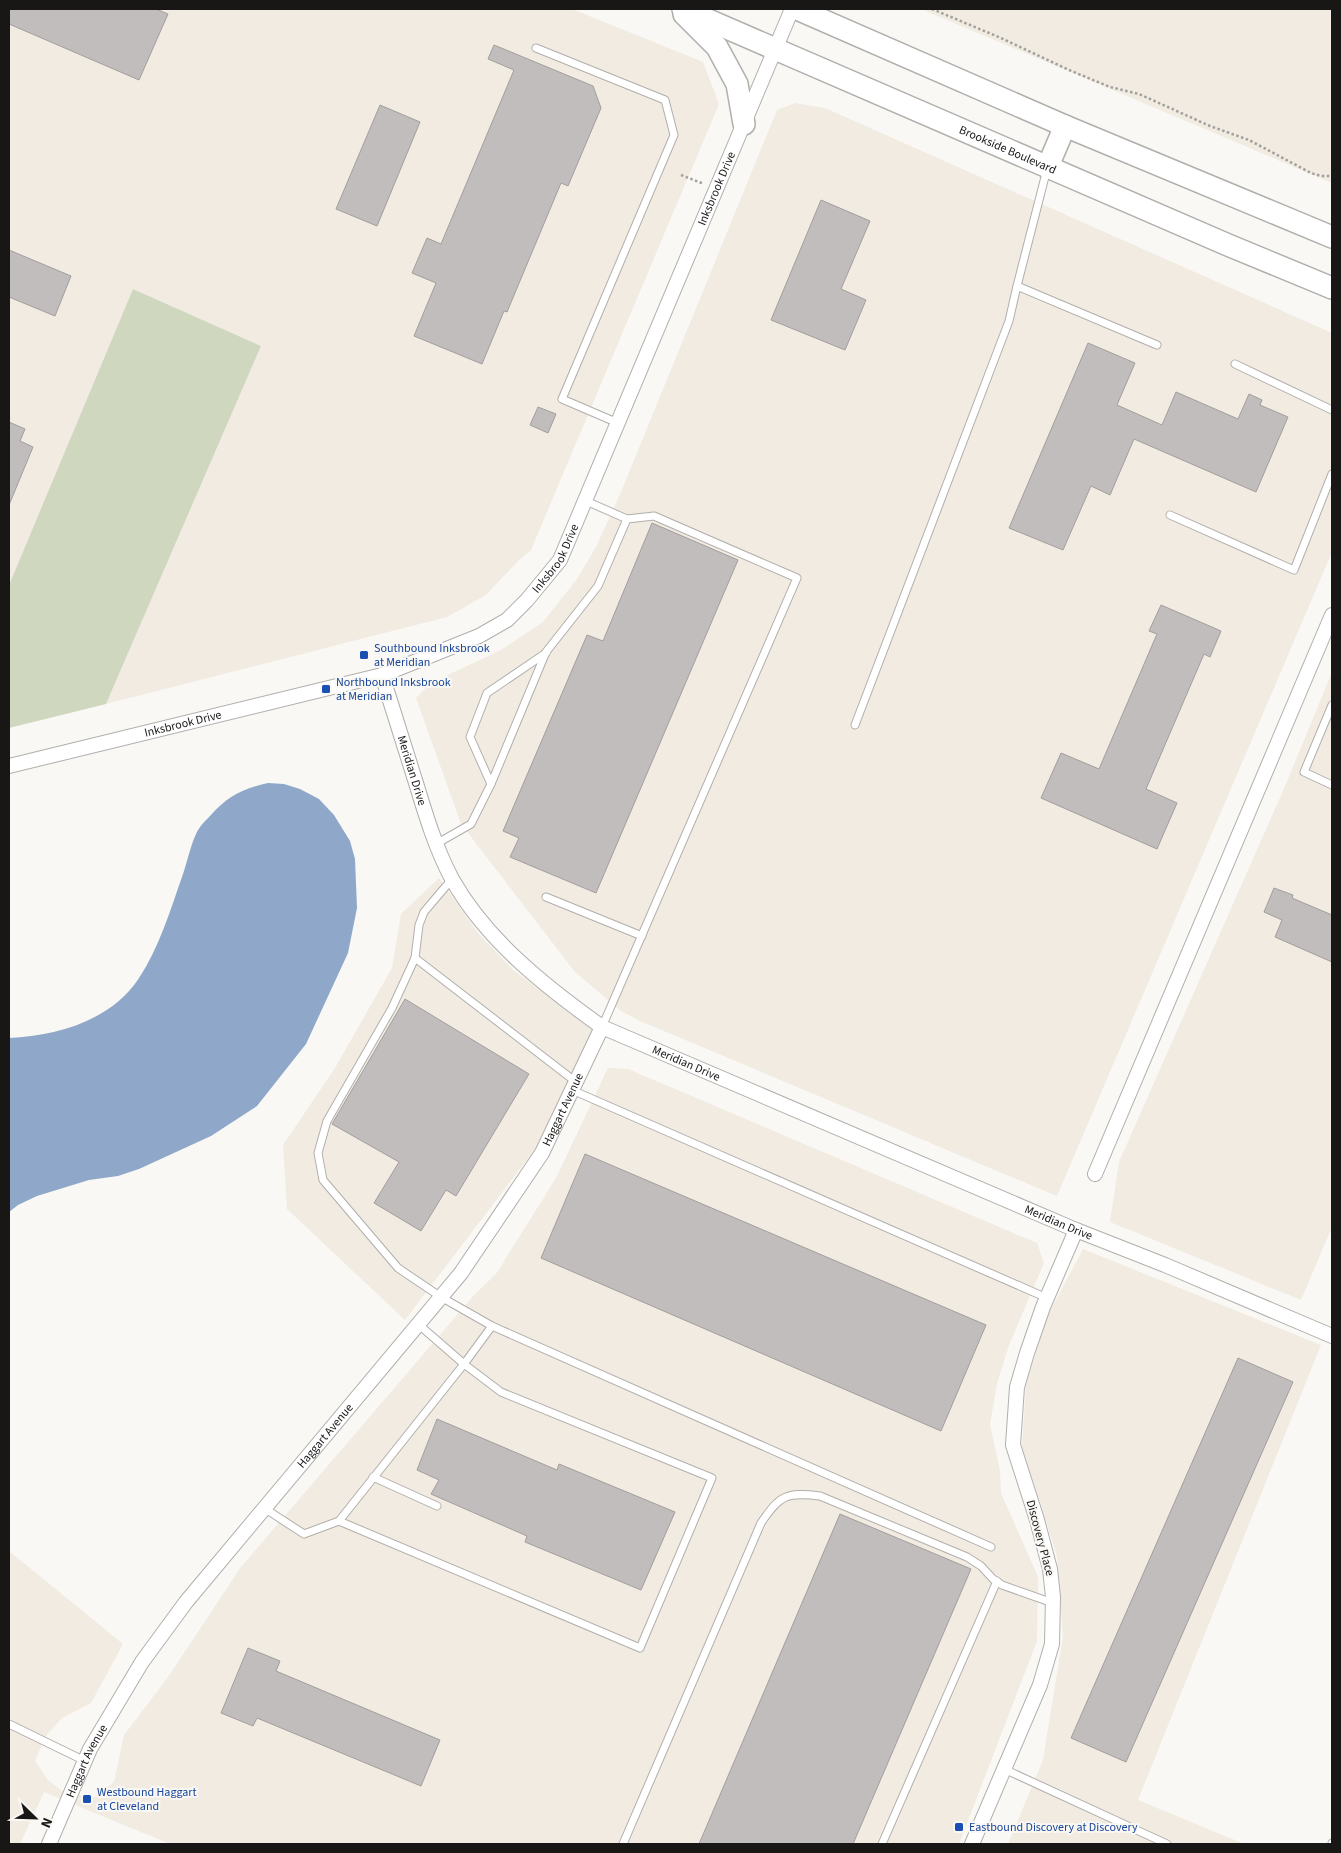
<svg xmlns="http://www.w3.org/2000/svg" width="1341" height="1853" viewBox="0 0 1341 1853" font-family="'Source Sans 3',sans-serif">
<style>
.built{fill:#f1ebe1}
.green{fill:#d0d7bf}
.water{fill:#8fa8c9}
.building{fill:#c1bdbc;stroke:#a29e9d}
.lines{fill:none;stroke-linecap:round;stroke-linejoin:round}
.service-casing{stroke:#b1afac;stroke-width:9}
.minor-casing{stroke:#b1afac;stroke-width:16}
.primary-casing{stroke:#b1afac;stroke-width:24}
.path{stroke:#a1a09e;stroke-width:2.5;stroke-dasharray:2.5 2.5;stroke-linecap:butt}
.service{stroke:#fff;stroke-width:7}
.minor{stroke:#fff;stroke-width:14}
.primary{stroke:#fff;stroke-width:21}
.transit-dot{fill:#1a4fb4;stroke:#f9f8f5;stroke-width:2}
.labels{text-anchor:middle;dominant-baseline:central;stroke-width:4;stroke-linejoin:round;paint-order:stroke}
.street-label{font-size:12px;fill:#181716;stroke:#f9f8f5}
.transit-label{font-size:12px;fill:#164399;stroke:#f9f8f5;text-anchor:start}
</style>
<rect width="100%" height="100%" fill="#f9f8f5"/>
<!-- built -->
<g class="built">
<polygon points="9,9 572,9 703,62 719,104 531,550 518,561 486,595 447,617 106,704 261,346 133,289 9,585"/>
<polygon points="921,9 1332,9 1332,183 1042,60"/>
<polygon points="795,103 825,108 1332,333 1332,552 1057,1196 640,1021 621,1011 575,972 461,824 416,698 431,683 501,650 543,622 577,579 597,545 621,492 777,110"/>
<polygon points="1332,672 1332,1227 1301,1300 1110,1222 1119,1162 1286,784"/>
<polygon points="439,878 478,933 513,970 594,1029 535,1149 405,1320 287,1209 283,1145 335,1068 392,968 401,914"/>
<polygon points="608,1068 628,1069 1037,1243 1044,1263 1009,1345 997,1384 990,1424 1000,1471 1001,1493 1038,1577 1037,1641 959,1844 170,1844 44,1792 20,1844 9,1844 9,1551 123,1644 91,1703 62,1718 45,1737 35,1761 48,1780 62,1791 93,1798 114,1782 124,1735 166,1680 241,1567 475,1294 496,1274 556,1178"/>
<polygon points="1083,1249 1321,1345 1138,1800 1244,1844 1008,1844 1043,1760 1063,1636 1057,1556 1022,1447 1026,1384 1047,1317"/>
</g>
<!-- green -->
<polygon class="green" points="133,289 261,346 106,704 9,728 9,585"/>
<!-- water -->
<path class="water" d="M268,783L284,784L300,789L319,799L334,815L350,841L355,859L357,908L348,953L306,1044L257,1106L211,1136L139,1169L118,1176L89,1180L37,1196L18,1205L9,1212V1038C56,1036 111,1021 139,978C159,948 170,911 182,877C187,863 190,847 196,834C199,827 205,821 210,816C228,796 242,789 268,783Z"/>
<!-- building -->
<g class="building">
<polygon points="9,9 156,9 168,14 139,80 9,24"/>
<polygon points="494,45 593,86 601,108 568,186 561,183 507,312 504,311 482,364 414,336 436,283 412,273 427,238 441,244 514,70 488,59"/>
<polygon points="380,105 420,122 377,226 336,209"/>
<polygon points="821,200 870,221 841,289 866,300 845,350 771,320"/>
<polygon points="9,250 71,276 55,316 9,297"/>
<polygon points="1088,343 1135,363 1117,405 1162,425 1176,392 1238,419 1249,394 1262,400 1260,405 1288,417 1256,492 1134,439 1110,495 1091,486 1063,550 1009,528"/>
<polygon points="538,407 556,414 548,433 530,425"/>
<polygon points="9,422 25,429 20,441 33,447 9,505"/>
<polygon points="652,523 738,560 596,893 510,857 519,838 503,831 587,635 603,641"/>
<polygon points="1161,605 1221,631 1210,657 1204,654 1146,789 1177,803 1157,849 1041,798 1061,753 1099,769 1157,634 1149,631"/>
<polygon points="1274,888 1293,895 1292,898 1332,915 1332,962 1275,937 1282,920 1264,912"/>
<polygon points="405,999 529,1074 456,1196 446,1190 421,1231 374,1203 399,1162 332,1124"/>
<polygon points="585,1154 986,1325 941,1431 541,1258"/>
<polygon points="1238,1358 1293,1382 1126,1762 1071,1738"/>
<polygon points="437,1419 557,1470 559,1464 675,1512 641,1590 525,1542 527,1536 431,1494 439,1480 417,1470"/>
<polygon points="840,1514 971,1569 853,1844 699,1844"/>
<polygon points="248,1648 280,1661 276,1671 440,1740 421,1786 257,1718 253,1726 221,1713"/>
</g>
<g class="lines">
<!-- service casing -->
<g class="service-casing">
<g id="service">
<polyline points="536,48 665,100 674,135 562,399 618,423"/>
<polyline points="1047,169 1017,286 1157,345"/>
<polyline points="1235,364 1332,410"/>
<polyline points="1170,515 1294,570 1332,474"/>
<polyline points="1332,705 1304,772 1332,785"/>
<polyline points="855,725 1009,321 1017,286"/>
<polyline points="491,784 470,737 487,693 546,653"/>
<polyline points="436,844 471,824 491,784 546,652 598,586 627,519 586,501"/>
<polyline points="452,879 424,912 419,925 415,958 576,1082"/>
<polyline points="546,897 642,936"/>
<polyline points="415,958 392,1008 327,1121 318,1153 323,1180 398,1268 441,1297 492,1326 991,1547"/>
<polyline points="602,1027 797,578 654,516 627,519"/>
<polyline points="572,1090 1047,1298"/>
<polyline points="418,1324 464,1364 339,1521 640,1648 712,1478 501,1392 464,1364 492,1326"/>
<polyline points="373,1477 437,1506"/>
<polyline points="264,1508 304,1534 339,1521"/>
<polyline points="9,1724 85,1761"/>
<polyline points="1004,1769 1167,1844"/>
<path d="M623,1844L761,1523C780,1495 786,1492 820,1496L967,1557L981,1566L993,1579L1002,1585L1053,1603"/>
<polyline points="882,1844 997,1581"/>
<polyline points="1332,1844 1332,1843"/>
</g>
</g>
<!-- minor casing -->
<g class="minor-casing">
<g id="minor">
<path id="s1" d="M382,675C393,711 405,747 416,783C426,816 436,849 452,879C486,940 546,987 602,1027L1076,1230L1165,1265L1332,1336"/>
<path id="s2" d="M9,766L382,675L479,636L507,620L527,600L560,560L792,9"/>
<polyline points="1095,1174 1332,615"/>
<path id="s3" d="M49,1844L90,1749L142,1662L186,1602L461,1273L542,1153L602,1027"/>
<polyline points="972,1844 1040,1685 1052,1644 1053,1597 1050,1569 1037,1520 1013,1445 1017,1387 1027,1353 1043,1307 1076,1230"/>
</g>
</g>
<!-- primary casing -->
<g class="primary-casing">
<g id="primary">
<path id="s4" d="M683,9L1228,245L1332,288"/>
<polyline points="797,9 1065,126 1332,237"/>
<polyline points="684,14 717,47 737,84 744,124"/>
<polyline points="1048,166 1065,126"/>
</g>
</g>
<!-- path -->
<g class="path">
<polyline points="932,9 1001,38 1069,70 1110,87 1139,94 1210,126 1249,140 1311,173 1321,176 1332,176"/>
<polyline points="681,175 704,184"/>
</g>
<!-- service -->
<use href="#service" class="service"/>
<!-- minor -->
<use href="#minor" class="minor"/>
<!-- primary -->
<use href="#primary" class="primary"/>
</g>
<!-- markers -->
<g class="transit-dot">
<rect x="359" y="650" width="10" height="10" rx="2.5"/>
<rect x="321" y="684" width="10" height="10" rx="2.5"/>
<rect x="82" y="1794" width="10" height="10" rx="2.5"/>
<rect x="954" y="1822" width="10" height="10" rx="2.5"/>
</g>
<g class="labels">
<!-- street labels -->
<g class="street-label">
<text stroke="none"><textPath href="#s4" startOffset="354">Brookside Boulevard</textPath></text>
<text stroke="none"><textPath href="#s2" startOffset="1004">Inksbrook Drive</textPath></text>
<text stroke="none"><textPath href="#s2" startOffset="600">Inksbrook Drive</textPath></text>
<text stroke="none"><textPath href="#s2" startOffset="179">Inksbrook Drive</textPath></text>
<text stroke="none"><textPath href="#s1" startOffset="100">Meridian Drive</textPath></text>
<text stroke="none"><textPath href="#s1" startOffset="520">Meridian Drive</textPath></text>
<text stroke="none"><textPath href="#s3" startOffset="901">Haggart Avenue</textPath></text>
<text stroke="none"><textPath href="#s1" startOffset="925">Meridian Drive</textPath></text>
<text stroke="none"><textPath href="#s3" startOffset="496">Haggart Avenue</textPath></text>
<text transform="translate(1040 1538) rotate(75)">Discovery Place</text>
<text stroke="none"><textPath href="#s3" startOffset="91">Haggart Avenue</textPath></text>
</g>
<!-- transit labels -->
<g class="transit-label">
<text x="374" y="648">Southbound Inksbrook<tspan x="374" dy="14">at Meridian</tspan></text>
<text x="336" y="682">Northbound Inksbrook<tspan x="336" dy="14">at Meridian</tspan></text>
<text x="97" y="1792">Westbound Haggart<tspan x="97" dy="14">at Cleveland</tspan></text>
<text x="969" y="1827">Eastbound Discovery at Discovery</text>
</g>
</g>
<!-- border -->
<rect width="1341" height="1853" fill="none" stroke="#181716" stroke-width="20"/>
<!-- north arrow -->
<g transform="translate(35 1818) rotate(113)" stroke="#f9f8f5" stroke-width="4" paint-order="stroke">
<path d="M0-4L9 19L0 12L-9 19Z" fill="#181716"/>
<text y="-8" font-size="14" font-weight="bold" text-anchor="middle" fill="#181716">N</text>
</g>
</svg>
